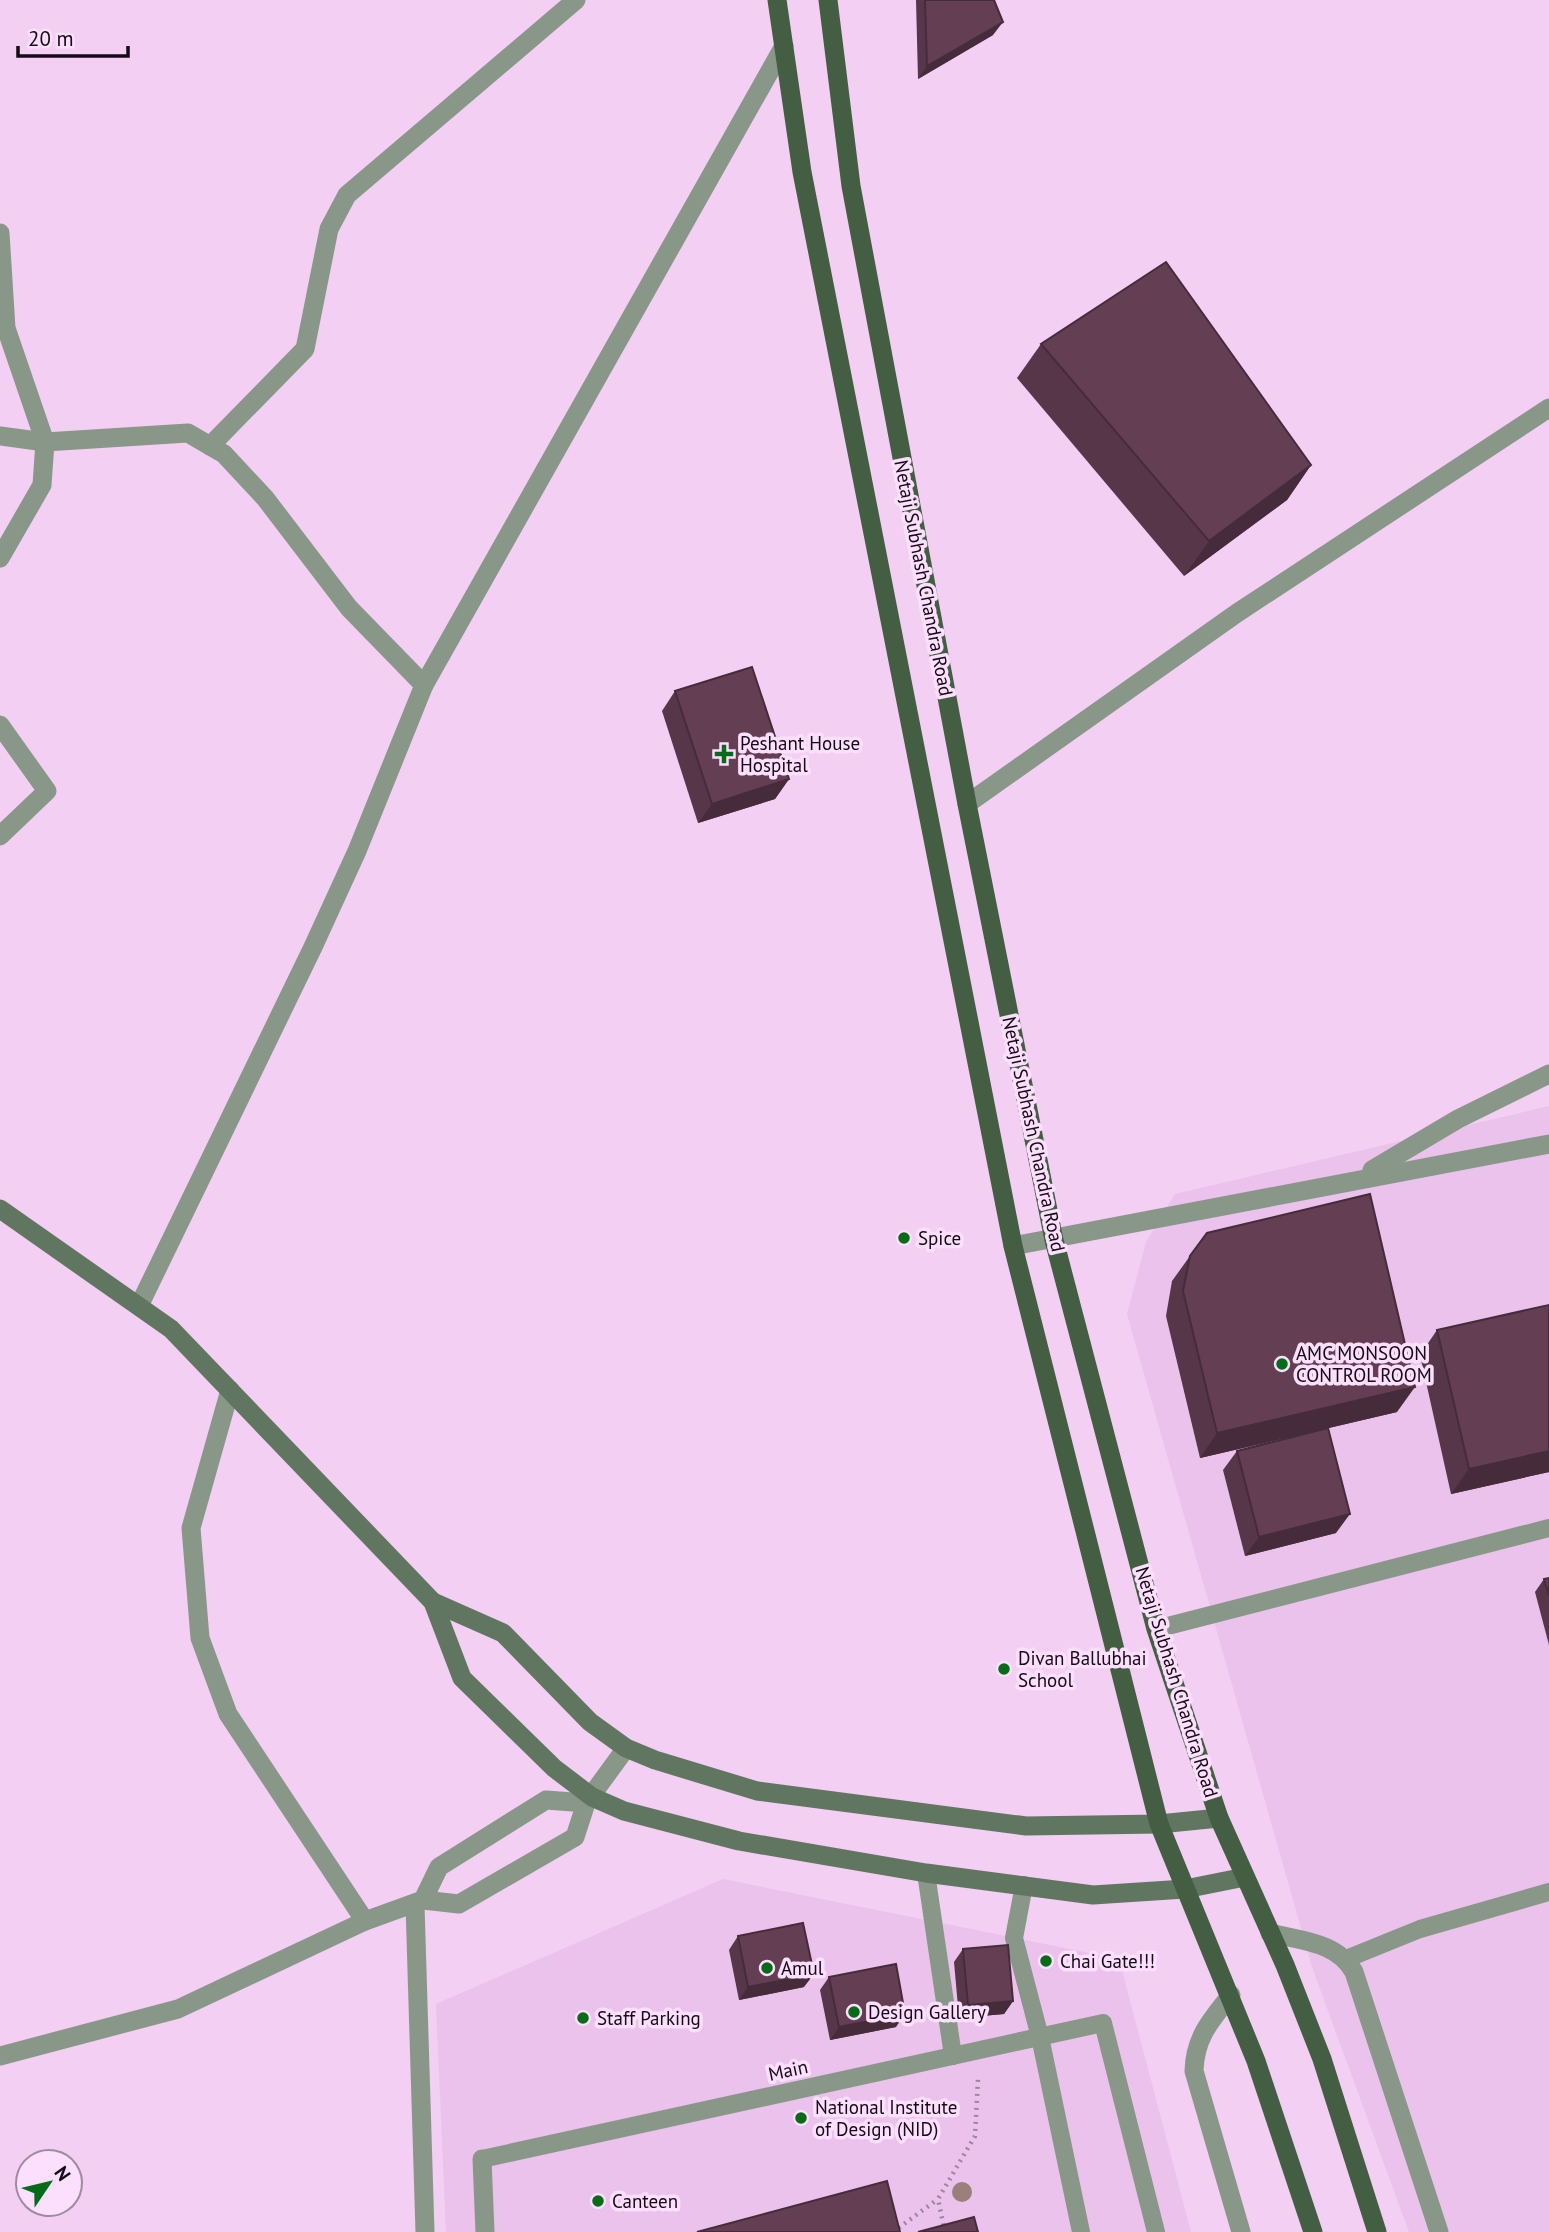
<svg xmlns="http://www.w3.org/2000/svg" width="1549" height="2232" viewBox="0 0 1549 2232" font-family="'PT Sans',sans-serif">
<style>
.built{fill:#eac2eb}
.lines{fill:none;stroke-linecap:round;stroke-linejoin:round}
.path{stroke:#9f85a0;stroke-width:4.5;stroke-dasharray:2 5;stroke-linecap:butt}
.service{stroke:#899788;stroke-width:18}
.pedestrian{stroke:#899788;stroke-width:19}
.minor{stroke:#899788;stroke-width:19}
.tertiary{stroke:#899788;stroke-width:19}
.secondary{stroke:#617660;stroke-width:19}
.primary{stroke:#445e44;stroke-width:19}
.tree{fill:#9a807b}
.wall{fill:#563648}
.shaded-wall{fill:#462c3b}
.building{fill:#643f54;stroke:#462c3b;stroke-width:2}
.poi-dot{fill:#046b19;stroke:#fbdffc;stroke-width:2.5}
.labels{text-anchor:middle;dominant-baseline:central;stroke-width:7;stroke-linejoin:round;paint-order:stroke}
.street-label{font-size:19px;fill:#160a16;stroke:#fbdffc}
.poi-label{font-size:19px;fill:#160a16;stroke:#fbdffc;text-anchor:start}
</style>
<rect width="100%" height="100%" fill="#f2cff3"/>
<!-- built -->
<g class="built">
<polygon points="1549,1106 1549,2232 1409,2232 1312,1967 1127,1314 1146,1242 1175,1194"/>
<polygon points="723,1879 1119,1959 1191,2232 446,2232 436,2004"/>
</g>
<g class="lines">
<!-- path -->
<g class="path">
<polyline points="893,2232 938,2199"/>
<polyline points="945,2232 938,2199 975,2136 978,2079"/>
</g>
<!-- service -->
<g class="service">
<polyline points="1156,1629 1549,1528"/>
<polyline points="926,1873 953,2056"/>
<polyline points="1024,1885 1014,1938 1040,2037 1081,2232"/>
<polyline points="1346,1959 1420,1929 1549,1892"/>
<polyline points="482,2159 1103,2023 1156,2232"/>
</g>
<!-- pedestrian -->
<polyline class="pedestrian" points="482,2159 485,2232"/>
<!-- minor -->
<g class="minor">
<polyline points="0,233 6,328 45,442 42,485 0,558"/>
<polyline points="0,436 45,442 188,433 224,454 265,498 349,608 424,685 357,851 313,947 139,1306"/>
<polyline points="210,446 305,349 329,229 347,195 576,0"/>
<polyline points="424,685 784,46"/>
<polyline points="0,725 47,791 0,836"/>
<polyline points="967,804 1237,613 1549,408"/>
<polyline points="1372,1170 1458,1119 1549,1074"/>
<polyline points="1013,1246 1549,1144"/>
<polyline points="230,1390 191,1528 200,1638 228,1714 365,1921"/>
<polyline points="415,1905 425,2232"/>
</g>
<!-- tertiary -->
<g class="tertiary">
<polyline points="586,1803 626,1748"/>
<path d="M1270,1933C1302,1941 1337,1942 1354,1972L1439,2232"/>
<path d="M1231,1995C1211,2020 1195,2037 1194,2071L1241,2232"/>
<polyline points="0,2056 178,2009 365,1921 423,1900 459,1904 575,1837 586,1803 546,1800 439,1867 423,1900"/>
</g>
<!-- secondary -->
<g class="secondary">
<polyline points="0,1209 171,1329 433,1602 503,1633 590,1722 626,1748 655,1760 757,1791 1026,1826 1159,1824 1219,1818"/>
<polyline points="433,1602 462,1678 554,1768 592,1797 624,1811 739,1841 926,1873 1093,1895 1185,1889 1245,1877"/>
</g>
<!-- primary -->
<g class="primary">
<polyline points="777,0 802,172 1013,1246 1159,1824 1256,2061 1313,2232"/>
<polyline points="828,0 851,186 967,804 1054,1240 1156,1629 1219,1818 1285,1965 1322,2059 1377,2232"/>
</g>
</g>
<!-- trees -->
<circle class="tree" cx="962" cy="2192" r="10"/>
<!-- wall -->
<g class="wall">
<polygon points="916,0 994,0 993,35 918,79"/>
<polygon points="1041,344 1311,465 1287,500 1184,576 1017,378"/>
<polygon points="675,691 789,779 775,799 698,823 662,711"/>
<polygon points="1190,1256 1397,1412 1200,1458 1166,1316 1172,1281"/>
<polygon points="1437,1330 1549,1472 1451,1494 1420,1355"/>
<polygon points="1237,1451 1336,1533 1245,1556 1223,1470"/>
<polygon points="1549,1578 1549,1645 1535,1592 1544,1579"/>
<polygon points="738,1936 804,1987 739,2000 729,1950"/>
<polygon points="963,1949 1013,2001 1004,2014 959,2018 954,1962"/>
<polygon points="829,1977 896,2027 830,2040 820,1990"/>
</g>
<!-- shaded-wall -->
<g class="shaded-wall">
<polygon points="1003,22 993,35 918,79 927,66"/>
<polygon points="1311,465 1287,500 1184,576 1209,541"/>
<polygon points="789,779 775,799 698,823 712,804"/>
<polygon points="1415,1387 1397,1412 1200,1458 1217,1433"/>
<polygon points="1549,1451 1549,1472 1451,1494 1469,1469"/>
<polygon points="1350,1514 1336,1533 1245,1556 1259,1537"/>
<polygon points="814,1974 804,1987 739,2000 748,1987"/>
<polygon points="1013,2001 1004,2014 959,2018 968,2005"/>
<polygon points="905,2014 896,2027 830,2040 839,2027"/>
</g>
<!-- building -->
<g class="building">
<polygon points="925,0 994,0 1003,22 927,66"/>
<polygon points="1166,262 1311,465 1209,541 1041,344"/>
<polygon points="752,667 789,779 712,804 675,691"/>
<polygon points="1370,1194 1415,1387 1217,1433 1183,1291 1190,1256 1207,1233"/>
<polygon points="1549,1305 1549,1451 1469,1469 1437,1330"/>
<polygon points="1328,1428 1350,1514 1259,1537 1237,1451"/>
<polygon points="1549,1578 1549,1596 1544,1579"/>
<polygon points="803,1923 814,1974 748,1987 738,1936"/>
<polygon points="1008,1945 1013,2001 968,2005 963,1949"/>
<polygon points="896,1964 905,2014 839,2027 829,1977"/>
<polygon points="887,2181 900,2232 697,2232"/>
<polygon points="974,2217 978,2232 918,2232"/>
</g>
<!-- markers -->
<g class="poi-dot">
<path d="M720.5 743.5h7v7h7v7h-7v7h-7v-7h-7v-7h7z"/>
<circle cx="904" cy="1238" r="7"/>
<circle cx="1282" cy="1364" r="7"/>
<circle cx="1004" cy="1669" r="7"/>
<circle cx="1046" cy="1961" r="7"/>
<circle cx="767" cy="1968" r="7"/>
<circle cx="854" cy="2012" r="7"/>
<circle cx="583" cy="2018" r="7"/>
<circle cx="801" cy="2118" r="7"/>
<circle cx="598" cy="2201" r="7"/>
</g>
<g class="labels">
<!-- street labels -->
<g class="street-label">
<text transform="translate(924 578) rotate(79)">Netaji Subhash Chandra Road</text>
<text transform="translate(1034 1134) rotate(78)">Netaji Subhash Chandra Road</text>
<text transform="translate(1177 1682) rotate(73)">Netaji Subhash Chandra Road</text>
<text transform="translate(788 2070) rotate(-12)">Main</text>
</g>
<!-- poi labels -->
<g class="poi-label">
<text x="740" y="743">Peshant House<tspan x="740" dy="22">Hospital</tspan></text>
<text x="918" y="1238">Spice</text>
<text x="1296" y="1353">AMC MONSOON<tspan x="1296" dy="22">CONTROL ROOM</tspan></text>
<text x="1018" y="1658">Divan Ballubhai<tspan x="1018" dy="22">School</tspan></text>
<text x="1060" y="1961">Chai Gate!!!</text>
<text x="781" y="1968">Amul</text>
<text x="868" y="2012">Design Gallery</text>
<text x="597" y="2018">Staff Parking</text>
<text x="815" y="2107">National Institute<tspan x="815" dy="22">of Design (NID)</tspan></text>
<text x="612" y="2201">Canteen</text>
</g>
</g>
<!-- north arrow -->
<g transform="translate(49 2183) rotate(55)"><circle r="33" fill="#fbdffc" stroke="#9f8aa0" stroke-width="2"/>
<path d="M0-5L12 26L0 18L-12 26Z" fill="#046b19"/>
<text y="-10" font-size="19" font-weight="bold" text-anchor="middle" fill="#160a16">N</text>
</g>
<!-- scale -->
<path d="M18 46v10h110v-10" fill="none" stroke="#160a16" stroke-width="3.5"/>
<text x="28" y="46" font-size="21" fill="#160a16" stroke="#fbdffc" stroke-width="5" paint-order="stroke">20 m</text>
</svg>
